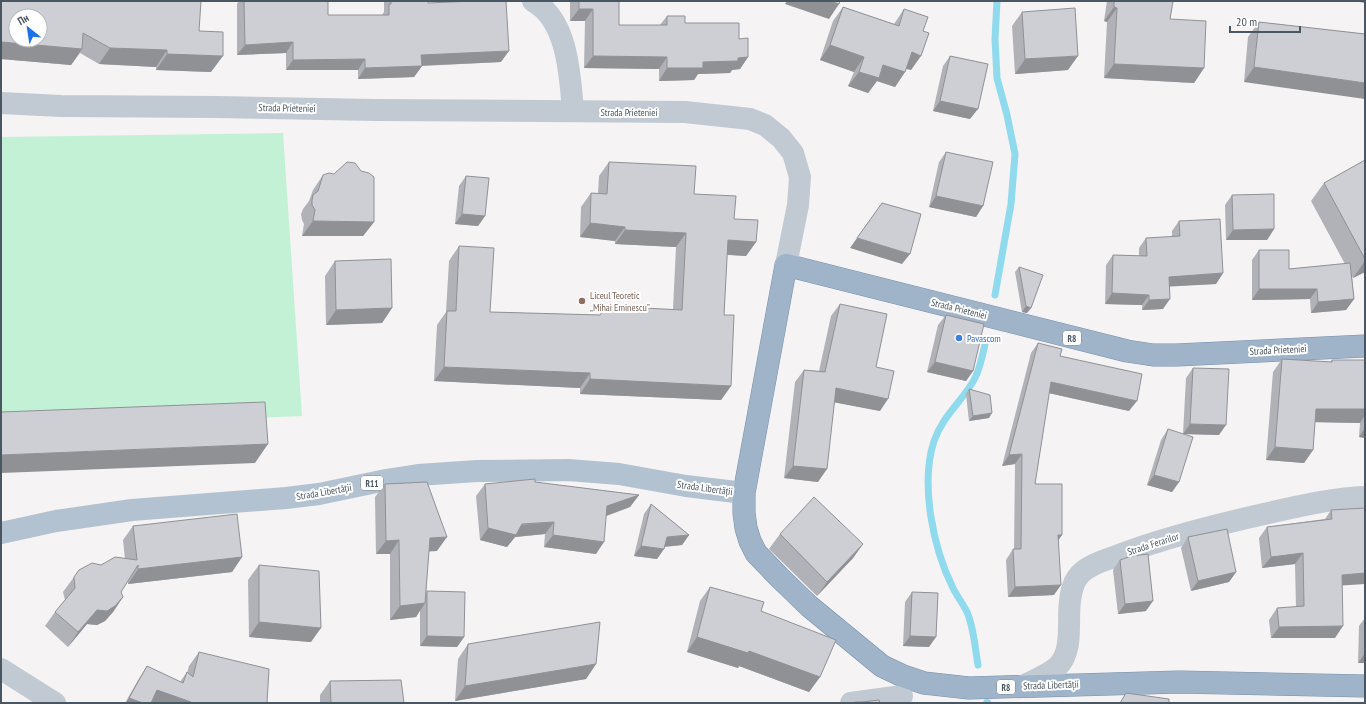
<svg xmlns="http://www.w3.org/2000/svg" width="1366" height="704" viewBox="0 0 1366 704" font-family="'PT Sans Narrow',sans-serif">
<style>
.green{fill:#c3f1d5}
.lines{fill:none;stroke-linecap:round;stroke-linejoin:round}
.stream{stroke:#90daee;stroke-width:7}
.trunk-casing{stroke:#7690ad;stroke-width:23}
.minor{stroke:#c1cad2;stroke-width:22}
.primary{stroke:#b3c2d1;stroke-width:22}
.trunk{stroke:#9fb4c9;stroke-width:22}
.wall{fill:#b0b2b7}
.shaded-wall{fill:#909195}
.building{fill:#cdcfd5;stroke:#909195;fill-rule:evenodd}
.education-dot{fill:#8d6e63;stroke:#fff;stroke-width:1.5}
.shop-dot{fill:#3f7fe0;stroke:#fff;stroke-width:1.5}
.labels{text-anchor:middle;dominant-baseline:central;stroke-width:4;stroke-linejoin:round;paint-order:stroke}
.shield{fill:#fff;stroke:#808990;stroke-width:1}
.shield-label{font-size:9px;font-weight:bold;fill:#4a5661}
.street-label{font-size:10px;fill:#4a5661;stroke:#fff}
.education-label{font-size:10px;fill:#785e54;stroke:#fff;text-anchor:start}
.shop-label{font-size:10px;fill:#366cbe;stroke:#fff;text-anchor:start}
</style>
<rect width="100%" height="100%" fill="#f5f3f3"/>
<!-- green -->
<polygon class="green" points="283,133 302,416 1,428 1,137"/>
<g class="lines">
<!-- stream -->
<g class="stream">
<polyline points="995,295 1011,204 1015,154 1007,115 997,78 995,39 997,1"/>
<path d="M978,665C975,648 974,628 967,612C963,604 957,596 953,588C933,548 920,484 934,441C943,415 963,401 975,378C981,366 983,352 986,340"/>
<polyline points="987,702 988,703"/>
</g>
<!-- trunk casing -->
<g class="trunk-casing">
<polyline id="trunk" points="1365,346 1177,355 1153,355 1127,351 786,265 744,493 744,513 746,528 750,541 756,553 779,577 809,606 882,666 903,676 924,683 969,688 1179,682 1365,686"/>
</g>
<!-- minor -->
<g class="minor">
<path d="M533,1C568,20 570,76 573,111"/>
<polyline points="1,103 61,106 217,107 375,110 685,112 750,119 765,125 781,138 793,153 800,177 798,205 786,265"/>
<polyline points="1,669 55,703"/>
<path d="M1023,686C1034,680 1048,675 1057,667C1074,652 1067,621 1070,601C1071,593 1072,585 1077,578C1086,565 1104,561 1119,555C1166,537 1215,525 1264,514C1295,507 1333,498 1365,497"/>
<polyline points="851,703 902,696"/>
</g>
<!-- primary -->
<polyline class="primary" points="1,533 56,521 132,510 286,498 319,494 386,480 418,475 477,471 568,470 619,474 686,486 744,493"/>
<!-- trunk -->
<use href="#trunk" class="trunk"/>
</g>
<!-- wall -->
<g class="wall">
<polygon points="1,1 199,31 211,72 156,70 156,67 99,64 80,53 71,65 1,59"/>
<polygon points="239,1 244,1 328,15 382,15 384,12 384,1 428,1 428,3 501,62 422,66 414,77 358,79 358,70 286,70 286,53 237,55 237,4"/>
<polygon points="570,1 619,1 619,25 660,25 667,16 685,23 739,39 748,57 740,69 732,70 730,73 698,74 694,80 659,81 659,69 584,68 585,21 570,21"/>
<polygon points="1107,1 1173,1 1170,19 1204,68 1194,83 1104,78 1107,22 1104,21"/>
<polygon points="843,7 894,24 904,9 923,31 911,70 906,69 905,72 895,87 877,81 868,93 848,86 854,72 820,60 833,21"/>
<polygon points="1022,12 1068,70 1015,74 1012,26"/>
<polygon points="1259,22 1365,34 1244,82 1248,37"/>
<polygon points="950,56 970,119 933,111 943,66"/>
<polygon points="946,152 983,206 976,217 929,207 939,162"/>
<polygon points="1365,160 1365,272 1353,278 1352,276 1354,299 1346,310 1311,313 1310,299 1252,300 1252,260 1259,250 1289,269 1345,264 1311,201 1324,183"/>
<polygon points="609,162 694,194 734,219 756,242 746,256 727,255 724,315 731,386 721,400 580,394 580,388 434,381 437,325 446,312 449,261 459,246 490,312 600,315 673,309 676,247 615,244 615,241 580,237 581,207 591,193 598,193 599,176"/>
<polygon points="334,174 374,222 363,236 302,236 304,224 302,220 301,214 303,209 309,201 313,190 323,175"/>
<polygon points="466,176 485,216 478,226 455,224 459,186"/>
<polygon points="1232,195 1274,229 1267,240 1226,240 1225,205"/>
<polygon points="1179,221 1223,273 1216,284 1170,286 1163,309 1142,310 1142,305 1105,304 1106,265 1113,255 1139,256 1139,248 1146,238 1172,237 1172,231"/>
<polygon points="335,261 392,308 382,323 326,325 325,276"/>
<polygon points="1019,267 1031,308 1027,313 1022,312 1015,272"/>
<polygon points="840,304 876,367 880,411 834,402 818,482 784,478 795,382 804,370 819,371 831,316"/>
<polygon points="946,315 973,371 966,381 927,372 938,325"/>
<polygon points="1038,343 1060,356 1129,411 1049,393 1035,484 1058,540 1054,595 1008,597 1006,560 1013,549 1014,549 1015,464 1002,466 1031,353"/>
<polygon points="1282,359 1330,362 1332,360 1365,360 1365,438 1359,437 1360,423 1315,422 1313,450 1304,463 1266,460 1273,372"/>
<polygon points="1193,368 1219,435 1184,434 1179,482 1172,492 1147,485 1161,440 1168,429 1183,434 1186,378"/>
<polygon points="969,389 989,418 969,421 966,394"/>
<polygon points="535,482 639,495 630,507 606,516 596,554 544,547 545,534 515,537 507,547 480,540 476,496 485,484"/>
<polygon points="385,484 437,551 429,551 426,593 427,591 464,637 457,647 420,646 420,610 416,617 390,620 390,554 376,554 375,497"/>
<polygon points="651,504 689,535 682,545 665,547 657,559 634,556 644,514"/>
<polygon points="1331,510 1342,586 1335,638 1271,638 1269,620 1277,608 1296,607 1295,564 1262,568 1259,538 1267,527 1325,519"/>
<polygon points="133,526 242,557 232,572 128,584 128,581 121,592 123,597 113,612 105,621 97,625 87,624 68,647 45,626 55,612 65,600 63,592 74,577 101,565 125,559 123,540"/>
<polygon points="780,534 863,544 853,558 817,596 769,549"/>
<polygon points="1188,537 1236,572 1229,582 1191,591 1181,548"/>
<polygon points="1120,560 1146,611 1118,614 1113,570"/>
<polygon points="259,565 311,642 249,637 248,580"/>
<polygon points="710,587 820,677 809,692 739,666 738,668 687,652 700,601"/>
<polygon points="912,592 929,647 903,646 905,602"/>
<polygon points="1365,618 1365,663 1358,663 1359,626"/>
<polygon points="468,644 596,664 586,679 455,701 458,659"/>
<polygon points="199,652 267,703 125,703 138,680 147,666 180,682 187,672 187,673 189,666"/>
<polygon points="330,681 404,703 320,703 320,695"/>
</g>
<!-- shaded-wall -->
<g class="shaded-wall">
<polygon points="787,1 829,1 839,4 829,19 785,4"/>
<polygon points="1354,1 1365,1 1365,3"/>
<polygon points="1114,7 1117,8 1107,22 1104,21"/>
<polygon points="579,9 593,9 585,21 570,21"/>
<polygon points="1,42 82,49 71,65 1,59"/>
<polygon points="293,42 286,53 237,55 245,45"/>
<polygon points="830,45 864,57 854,72 820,60"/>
<polygon points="110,48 167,50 156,67 99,64"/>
<polygon points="509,51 501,62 414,66 421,55"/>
<polygon points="912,52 921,56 911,70 901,67"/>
<polygon points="167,54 223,56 211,72 156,70"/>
<polygon points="593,56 667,57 659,69 584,68"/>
<polygon points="1078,56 1068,70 1015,74 1025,59"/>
<polygon points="748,57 740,69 732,70 730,73 698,74 694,80 659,81 667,68 703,62 738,58"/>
<polygon points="365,59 358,70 286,70 293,60"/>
<polygon points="1114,64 1204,68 1194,83 1104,78"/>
<polygon points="883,65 905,72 895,87 877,81 868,93 848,86 859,72"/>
<polygon points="422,66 414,77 358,79 365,68"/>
<polygon points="1254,67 1365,83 1365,99 1244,82"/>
<polygon points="940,101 978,109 970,119 933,111"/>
<polygon points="936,196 983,206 976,217 929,207"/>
<polygon points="462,214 485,216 478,226 455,224"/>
<polygon points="313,221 374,222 363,236 302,236"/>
<polygon points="590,223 625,227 615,241 580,237"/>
<polygon points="1274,229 1267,240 1226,240 1233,230"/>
<polygon points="625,230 686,233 676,247 615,244"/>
<polygon points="857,238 910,254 902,264 850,248"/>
<polygon points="728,240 756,242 746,256 718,254"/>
<polygon points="1365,261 1365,272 1353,278"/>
<polygon points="1223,273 1216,284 1162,287 1169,277"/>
<polygon points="1259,289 1317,289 1310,299 1252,300"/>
<polygon points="1112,293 1149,295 1142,305 1105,304"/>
<polygon points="1170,299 1163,309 1142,310 1149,300"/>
<polygon points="1354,299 1346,310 1311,313 1318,302"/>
<polygon points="1026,306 1031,308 1027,313 1022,312"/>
<polygon points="392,308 382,323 326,325 336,310"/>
<polygon points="935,362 973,371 966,381 927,372"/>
<polygon points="444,367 590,373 580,388 434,381"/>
<polygon points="590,379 731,386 721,400 580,394"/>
<polygon points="1051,382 1137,401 1129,411 1044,392"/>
<polygon points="836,388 888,399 880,411 827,401"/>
<polygon points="1316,409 1365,409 1365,415 1360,423 1307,422"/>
<polygon points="992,413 989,418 969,421 973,416"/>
<polygon points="1190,424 1226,425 1219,435 1183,434"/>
<polygon points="1365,428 1365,438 1359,437"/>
<polygon points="268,444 255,463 1,473 1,455"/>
<polygon points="1275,447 1313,450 1304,463 1266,460"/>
<polygon points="1022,454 1015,464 1002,466 1009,455"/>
<polygon points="793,466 827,469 818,482 784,478"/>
<polygon points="1154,475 1179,482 1172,492 1147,485"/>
<polygon points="639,495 630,507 598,519 607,506"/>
<polygon points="554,522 545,534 515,537 507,547 480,540 488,528"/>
<polygon points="553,535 604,542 596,554 544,547"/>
<polygon points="689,535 682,545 660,547 667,537"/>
<polygon points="1058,535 1062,535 1055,545"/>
<polygon points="447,537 437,551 421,552 430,538"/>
<polygon points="399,540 390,554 376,554 386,541"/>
<polygon points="863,544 853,558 817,596 827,582"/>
<polygon points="641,546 664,549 657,559 634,556"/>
<polygon points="1303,553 1295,564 1262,568 1271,557"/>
<polygon points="242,557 232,572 128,584 138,569"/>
<polygon points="1236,572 1229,582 1191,591 1198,581"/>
<polygon points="1365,573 1365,584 1334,586 1342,575"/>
<polygon points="1061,585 1054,595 1008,597 1015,587"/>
<polygon points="123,597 113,612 105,621 97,625 87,624 68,647 78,632 97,610"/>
<polygon points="1153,601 1146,611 1118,614 1125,604"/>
<polygon points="425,603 416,617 390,620 400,606"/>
<polygon points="259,622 321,628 311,642 249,637"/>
<polygon points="1343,626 1335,638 1271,638 1279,627"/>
<polygon points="427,636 464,637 457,647 420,646"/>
<polygon points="910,636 936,637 929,647 903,646"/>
<polygon points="697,637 749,651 820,677 809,692 739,666 738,668 687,652"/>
<polygon points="1365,653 1365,663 1358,663"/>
<polygon points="596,664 586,679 455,701 465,686"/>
<polygon points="157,690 191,702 190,703 148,703"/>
<polygon points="129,698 143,703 126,703"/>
</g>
<!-- building -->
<g class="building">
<path d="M1,1H201L199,31L223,32V56L167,54V50L110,48L83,33L82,49L1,42ZM16,16H40V40H16Z"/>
<polygon points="244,1 328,1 328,15 389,15 389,4 391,4 391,1 428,1 428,3 473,1 506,1 509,51 421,55 422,66 365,68 365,59 293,60 293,42 245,45"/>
<polygon points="579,1 619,1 619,25 667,25 667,16 685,16 685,23 739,23 739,39 748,38 748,57 738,58 738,61 703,62 703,68 667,68 667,57 593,56 593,9 579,9"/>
<polygon points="829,1 840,1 839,4"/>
<polygon points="1114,1 1173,1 1170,19 1206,21 1204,68 1114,64 1117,8 1114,7"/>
<polygon points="843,7 899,26 904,9 928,17 923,31 929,33 921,56 912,52 905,72 883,65 879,78 859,72 864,57 830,45"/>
<polygon points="1075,8 1078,56 1025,59 1022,12"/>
<polygon points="1259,22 1365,34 1365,83 1254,67"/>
<polygon points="950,56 988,64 978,109 940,101"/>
<polygon points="946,152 993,162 983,206 936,196"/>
<polygon points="1365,160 1365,259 1324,183"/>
<polygon points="347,162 355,163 361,171 369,173 374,177 374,222 313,221 315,210 312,205 312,200 313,195 318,191 323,175 329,173 334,174"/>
<polygon points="609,162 696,166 694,194 736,196 734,219 758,220 756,242 728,240 724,315 734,315 731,386 590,379 590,373 444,367 447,311 456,311 459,246 494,248 490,312 600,315 607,306 682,310 686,233 625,230 625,227 590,223 591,193 607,194"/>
<polygon points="466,176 489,178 485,216 462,214"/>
<polygon points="1274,194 1274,229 1233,230 1232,195"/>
<polygon points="882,203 921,214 910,254 857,238"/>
<polygon points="1220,219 1223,273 1169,277 1170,299 1149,300 1149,295 1112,293 1113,255 1147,256 1146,238 1180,236 1179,221"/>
<polygon points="1259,250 1289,250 1289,269 1350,263 1354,299 1318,302 1317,289 1259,289"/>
<polygon points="391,259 392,308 336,310 335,261"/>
<polygon points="1019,267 1043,275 1031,308 1026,306"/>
<polygon points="840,304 887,314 876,367 894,371 888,399 836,388 827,469 793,466 804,370 825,372"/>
<polygon points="946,315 984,324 973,371 935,362"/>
<polygon points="1038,343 1062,349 1060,356 1142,374 1137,401 1051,382 1035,484 1062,484 1062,535 1058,535 1061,585 1015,587 1013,549 1021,549 1022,454 1009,455"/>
<polygon points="1282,359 1332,362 1332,360 1365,360 1365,409 1316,409 1313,450 1275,447"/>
<polygon points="1193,368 1229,369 1226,425 1190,424"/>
<polygon points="969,389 990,395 992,413 973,416"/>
<polygon points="265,402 268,444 1,455 1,412"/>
<polygon points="1168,429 1193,437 1179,482 1154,475"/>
<polygon points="535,479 535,482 639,495 607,506 604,542 553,535 554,522 522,524 516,535 488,528 485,484"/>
<polygon points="427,482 447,537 430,538 425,603 400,606 399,540 386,541 385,484"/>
<polygon points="814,497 863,544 827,582 780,534"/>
<polygon points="651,504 689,535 667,537 664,549 641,546"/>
<polygon points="1365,508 1365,573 1342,575 1343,626 1279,627 1277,608 1304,606 1303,553 1271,557 1267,527 1332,519 1331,510"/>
<polygon points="237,514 242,557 138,569 138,565 121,592 123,597 115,606 107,611 97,610 78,632 55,612 75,588 74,577 79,570 92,563 101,565 115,557 137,560 133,526"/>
<polygon points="1227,529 1236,572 1198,581 1188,537"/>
<polygon points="1148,554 1153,601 1125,604 1120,560 1131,556"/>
<polygon points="259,565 319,571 321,628 259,622"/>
<polygon points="710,587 764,602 761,611 836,640 820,677 749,651 748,653 697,637"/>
<polygon points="427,591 465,592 464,637 427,636"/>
<polygon points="912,592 938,593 936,637 910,636"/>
<polygon points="600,622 596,664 465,686 468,644"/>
<polygon points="199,652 269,669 267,703 191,703 191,702 157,690 151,703 143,703 129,698 147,666 183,683 187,672 193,677"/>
<polygon points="401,680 404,703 331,703 330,681"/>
<polygon points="1126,693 1169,699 1169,703 1120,703"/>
<polygon points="879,700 880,703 852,703 856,702 862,702"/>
</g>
<!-- markers -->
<circle class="education-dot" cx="582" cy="301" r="4"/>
<circle class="shop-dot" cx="959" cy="338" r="4"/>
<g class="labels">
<!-- shield labels -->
<g class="shield">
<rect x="1063" y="331" width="18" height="14" rx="3"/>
<rect x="361" y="476" width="22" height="14" rx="3"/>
<rect x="997" y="680" width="18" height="14" rx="3"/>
</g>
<g class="shield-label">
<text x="1072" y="338">R8</text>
<text x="372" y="483">R11</text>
<text x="1006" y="687">R8</text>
</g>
<!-- street labels -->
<g class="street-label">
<text transform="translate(287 108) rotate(1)">Strada Prieteniei</text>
<text x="629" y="112">Strada Prieteniei</text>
<text transform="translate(959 309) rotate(14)">Strada Prieteniei</text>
<text transform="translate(1278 350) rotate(-3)">Strada Prieteniei</text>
<text transform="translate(705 488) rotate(8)">Strada Libertății</text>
<text transform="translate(324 492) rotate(-10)">Strada Libertății</text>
<text transform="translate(1153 544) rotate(-18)">Strada Ferarilor</text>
<text transform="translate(1051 685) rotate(-2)">Strada Libertății</text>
</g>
<!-- education labels -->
<g class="education-label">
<text x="590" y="295">Liceul Teoretic<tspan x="590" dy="12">„Mihai Eminescu”</tspan></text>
</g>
<!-- shop labels -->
<g class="shop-label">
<text x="967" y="338">Pavascom</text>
</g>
</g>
<!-- border -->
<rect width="1366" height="704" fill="none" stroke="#4a5661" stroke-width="4"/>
<!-- north arrow -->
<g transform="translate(28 28) rotate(330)"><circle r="19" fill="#ffffff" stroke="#b7bbc0"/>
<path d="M0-3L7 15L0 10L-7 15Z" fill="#1a73e8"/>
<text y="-6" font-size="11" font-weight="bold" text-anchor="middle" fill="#4a5661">Пн</text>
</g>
<!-- scale -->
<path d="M1230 26v6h70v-6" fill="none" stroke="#4a5661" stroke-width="2"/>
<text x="1236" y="26" font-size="12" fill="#4a5661" stroke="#ffffff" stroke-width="3" paint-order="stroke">20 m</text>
</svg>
